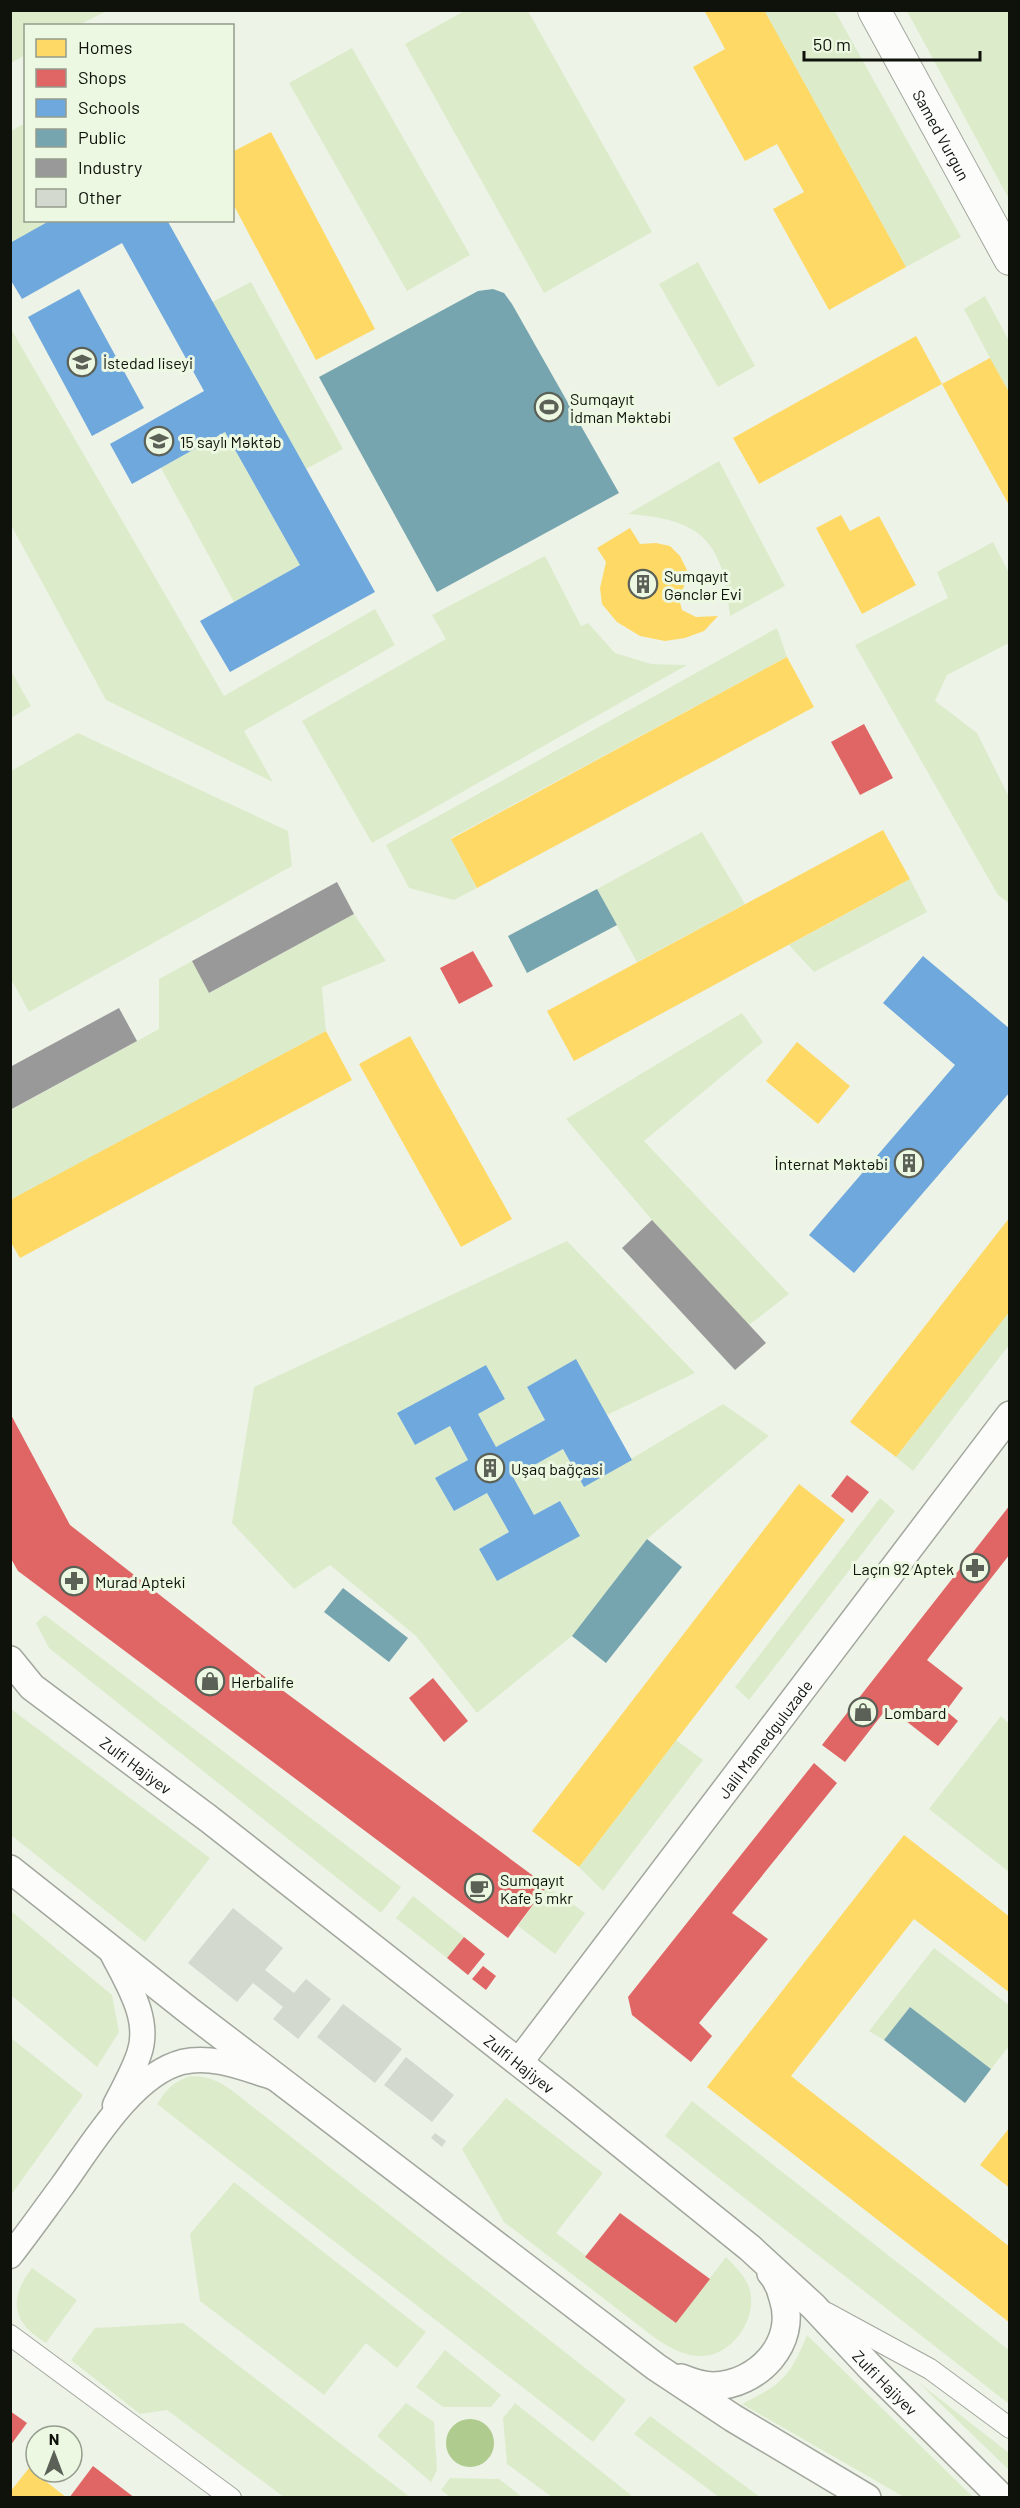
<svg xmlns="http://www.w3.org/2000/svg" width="1020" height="2508" viewBox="0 0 1020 2508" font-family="Barlow,sans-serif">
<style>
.green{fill:#dceccb}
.water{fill:#afcb8d}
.homes{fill:#ffd966}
.shops{fill:#e06666}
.schools{fill:#6fa8dc}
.public{fill:#76a5af}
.industry{fill:#999}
.building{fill:#d4d9cf}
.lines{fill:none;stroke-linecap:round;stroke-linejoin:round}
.minor-casing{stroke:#a2a79d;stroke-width:22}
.tertiary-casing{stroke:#a2a79d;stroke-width:27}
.secondary-casing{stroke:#a2a79d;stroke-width:30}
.primary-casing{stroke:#a2a79d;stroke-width:34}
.minor{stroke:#fcfdfb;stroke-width:20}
.tertiary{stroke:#fcfdfb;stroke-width:24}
.secondary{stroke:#fcfdfb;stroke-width:27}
.primary{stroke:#fcfdfb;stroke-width:32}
.labels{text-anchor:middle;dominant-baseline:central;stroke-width:6;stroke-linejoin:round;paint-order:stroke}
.street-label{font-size:16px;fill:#0e120a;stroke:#edf8e2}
.poi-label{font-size:16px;fill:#0e120a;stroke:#edf8e2;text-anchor:start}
</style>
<rect width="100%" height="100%" fill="#edf3e7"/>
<!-- green -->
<g class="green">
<polygon points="11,10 107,10 107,11 79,25 26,26 25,55 11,63"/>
<polygon points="466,10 528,11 652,232 544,293 405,44"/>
<polygon points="764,11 835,11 961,237 906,267"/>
<polygon points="907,11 1009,11 1009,199"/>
<polygon points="352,48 470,255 407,291 289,83"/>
<polygon points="25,123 26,220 51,221 11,243 11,131"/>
<polygon points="698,262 755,366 718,387 659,284"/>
<polygon points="251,282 343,449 306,469 212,302"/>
<polygon points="985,296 1009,341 1009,394 964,309"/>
<polygon points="11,329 224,696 375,609 395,645 244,731 273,782 106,700 11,525"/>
<polygon points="225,432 300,565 234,602 161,468"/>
<path d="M719,461L785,586L730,616C724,542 702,519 628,514Z"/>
<polygon points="993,542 1009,573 1009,643 947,675 935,701 977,733 1009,797 1009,903 998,895 855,645 948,598 937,572"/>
<polygon points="545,556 581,626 588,623 615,653 651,664 687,665 372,843 302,721 446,639 432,615"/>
<polygon points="777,628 787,657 451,838 477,888 454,900 409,888 386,845"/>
<polygon points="10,669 31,706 11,718 10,718"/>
<polygon points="78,733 288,831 292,866 29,1012 11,979 11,771"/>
<polygon points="702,832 745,904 637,962 597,889"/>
<polygon points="910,879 927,912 814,972 789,945"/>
<polygon points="354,914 386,961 322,987 326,1031 11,1200 11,1110 159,1029 159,979 192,961 210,993"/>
<polygon points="742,1013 763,1042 644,1141 789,1294 749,1325 652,1220 566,1119"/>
<polygon points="567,1241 695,1373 607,1415 576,1360 527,1387 545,1420 496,1447 478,1414 505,1399 486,1365 397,1413 415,1445 450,1426 468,1460 436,1478 454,1511 487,1493 509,1532 479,1549 497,1581 579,1536 560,1501 534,1515 513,1477 563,1449 584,1487 723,1404 769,1436 647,1539 572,1636 477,1713 416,1636 330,1565 294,1589 232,1523 254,1387"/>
<polygon points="1009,1311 1009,1345 913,1471 896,1457"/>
<polygon points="880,1498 895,1511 749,1700 735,1687"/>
<polygon points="45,1615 401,1887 381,1913 49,1648 36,1623"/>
<polygon points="11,1709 210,1858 145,1942 11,1835"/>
<polygon points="1001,1716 1009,1724 1009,1872 929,1809"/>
<polygon points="676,1740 703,1760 603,1891 579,1867"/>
<polygon points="547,1886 585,1913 555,1954 518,1926"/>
<polygon points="413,1896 464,1937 447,1958 396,1918"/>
<polygon points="11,1911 112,1995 119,2032 97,2067 11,1995"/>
<polygon points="934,1948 1009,2005 1009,2046 991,2069 910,2007 884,2040 869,2031"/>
<polygon points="11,2038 83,2095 11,2195"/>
<path d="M191,2076C209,2076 219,2081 234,2092L626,2400L593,2442L157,2104C167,2089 174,2081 191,2076Z"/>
<path d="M506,2098L603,2173L556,2233L676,2323L726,2257C735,2266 744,2275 749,2287C759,2316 734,2355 703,2356C686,2357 673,2349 659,2341L504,2222L462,2149Z"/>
<polygon points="692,2101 1009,2350 1009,2404 665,2136"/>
<polygon points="234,2182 426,2332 397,2368 366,2343 324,2395 200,2301 190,2234"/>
<path d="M32,2268L77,2300L46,2343C12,2323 8,2299 32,2268Z"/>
<polygon points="183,2323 410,2497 284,2497 167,2410 140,2414 71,2360 95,2328"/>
<path d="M807,2335L973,2497H904L742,2404C782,2384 790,2377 807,2335Z"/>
<polygon points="445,2350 501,2395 491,2407 443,2407 416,2387"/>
<polygon points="918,2382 1009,2453 1009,2470"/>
<polygon points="406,2403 434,2422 437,2470 431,2482 377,2436"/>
<polygon points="515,2403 631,2495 630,2497 552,2497 507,2464 503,2418"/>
<polygon points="650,2416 760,2497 719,2497 634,2434"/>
<polygon points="450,2478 499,2479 522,2497 450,2497 441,2490"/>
</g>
<!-- water -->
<circle class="water" cx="470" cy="2443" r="24"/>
<!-- homes -->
<g class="homes">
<polygon points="704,10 764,10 906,267 829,310 773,209 804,192 777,144 745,161 693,67 725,49"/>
<polygon points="271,132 375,329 316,360 232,202 232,152"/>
<polygon points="916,336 942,384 759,484 733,438"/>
<polygon points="990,358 1010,394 1010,507 942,384"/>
<polygon points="841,515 850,531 879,516 916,585 862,614 816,528"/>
<polygon points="630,528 640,544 656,543 670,546 680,556 687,570 686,581 679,599 682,610 696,617 718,616 704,631 685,638 665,641 640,636 617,622 602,604 600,588 606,562 597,548"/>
<polygon points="787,657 814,707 477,888 451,839"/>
<polygon points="883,830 910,879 574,1061 547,1011"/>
<polygon points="326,1031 352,1080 20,1258 10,1241 10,1200"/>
<polygon points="410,1036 512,1219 461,1247 359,1064"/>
<polygon points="797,1042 850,1086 818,1124 766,1081"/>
<polygon points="1010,1217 1010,1311 896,1457 850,1422"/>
<polygon points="799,1484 845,1520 579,1867 532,1831"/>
<polygon points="904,1835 1010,1917 1010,1993 914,1919 791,2076 1010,2247 1010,2323 707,2087"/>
<polygon points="1010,2127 1010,2188 980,2165"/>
<polygon points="29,2468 67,2498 10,2498 10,2492"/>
</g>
<!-- shops -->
<g class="shops">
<polygon points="864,724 893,778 860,795 831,742"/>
<polygon points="473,951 493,986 459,1004 440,968"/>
<polygon points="10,1413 70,1525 274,1684 547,1886 508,1938 18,1571 10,1557"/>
<polygon points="847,1475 869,1492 852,1513 831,1496"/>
<polygon points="1010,1505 1010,1554 927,1660 963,1688 946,1711 958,1721 938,1746 888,1707 845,1762 822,1745"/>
<polygon points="433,1678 468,1721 444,1742 409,1698"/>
<polygon points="814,1763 837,1783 732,1913 768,1939 699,2023 712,2036 691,2062 632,2015 628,1997"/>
<polygon points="464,1937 485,1954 468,1975 447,1958"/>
<polygon points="483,1966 496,1976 486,1990 472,1979"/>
<polygon points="620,2213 710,2279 676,2323 585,2257"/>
<polygon points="10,2411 27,2423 10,2446"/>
<polygon points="93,2466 135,2498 69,2498"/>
</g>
<!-- schools -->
<g class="schools">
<polygon points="51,220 167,220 375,592 230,672 200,621 300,565 225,432 132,484 110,444 204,391 122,243 22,299 10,279 10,243"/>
<polygon points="79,289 144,408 92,436 28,317"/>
<polygon points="923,956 1010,1029 1010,1092 854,1273 809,1235 955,1065 883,1003"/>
<polygon points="576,1359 632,1460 584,1487 563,1449 513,1477 534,1515 560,1501 580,1536 497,1581 479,1549 509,1532 487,1493 454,1511 435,1478 468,1460 450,1426 415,1445 397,1413 486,1365 505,1399 478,1414 496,1447 545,1420 527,1387"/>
</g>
<!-- public -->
<g class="public">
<polygon points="493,289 504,293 512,304 619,493 437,592 319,377 478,291"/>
<polygon points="597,889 617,925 527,973 508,936"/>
<polygon points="647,1539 682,1567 606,1663 572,1636"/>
<polygon points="343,1588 408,1638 389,1662 324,1612"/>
<polygon points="910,2007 991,2069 965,2103 884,2040"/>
</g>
<!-- industry -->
<g class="industry">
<polygon points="337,882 354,914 209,993 192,961"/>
<polygon points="119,1008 137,1041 10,1110 10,1067"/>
<polygon points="652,1220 766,1343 735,1370 622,1248"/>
</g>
<!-- building -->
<g class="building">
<polygon points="233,1908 283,1948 265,1970 294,1993 306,1979 331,1999 298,2039 273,2019 283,2007 253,1983 237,2002 188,1963"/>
<polygon points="343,2004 402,2049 375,2083 317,2037"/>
<polygon points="406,2057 454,2095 432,2122 384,2085"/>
<polygon points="435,2133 446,2141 442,2147 431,2138"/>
</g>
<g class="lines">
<!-- minor casing -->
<g class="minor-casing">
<g id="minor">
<polyline points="827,2313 930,2369 1010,2428"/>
<polyline points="10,2335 231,2498"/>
</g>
</g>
<!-- tertiary casing -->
<g class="tertiary-casing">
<g id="tertiary">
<path d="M110,1949C125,1980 152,2018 139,2054C133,2072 123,2089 115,2105"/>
<path d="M10,2256C28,2233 45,2209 62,2186C91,2146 132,2075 182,2062C213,2055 243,2068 272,2077"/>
</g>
</g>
<!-- secondary casing -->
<g class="secondary-casing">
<g id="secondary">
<path id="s1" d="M10,1660L32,1687L209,1819L564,2098L750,2248L813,2306L870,2367L1002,2498"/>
<polyline points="10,1869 188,2010 656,2367 733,2418 867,2498"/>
<path id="s2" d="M519,2062L1010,1415"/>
<path d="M681,2378C691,2382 702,2386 713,2386C758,2385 798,2343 783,2298C781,2289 777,2280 771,2273"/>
</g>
</g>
<!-- primary casing -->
<g class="primary-casing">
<g id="primary">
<path id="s3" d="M874,10L1010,259"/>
</g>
</g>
<!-- minor -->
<use href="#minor" class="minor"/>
<!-- tertiary -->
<use href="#tertiary" class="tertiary"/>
<!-- secondary -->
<use href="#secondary" class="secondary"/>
<!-- primary -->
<use href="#primary" class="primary"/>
</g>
<!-- icons -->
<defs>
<g id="school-ring" transform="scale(1.5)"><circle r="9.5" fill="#edf8e2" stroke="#5c6157" stroke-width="1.5"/><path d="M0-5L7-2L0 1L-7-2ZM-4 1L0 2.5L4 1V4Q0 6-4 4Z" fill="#5c6157"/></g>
<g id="stadium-ring" transform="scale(1.5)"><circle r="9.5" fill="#edf8e2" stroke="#5c6157" stroke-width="1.5"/><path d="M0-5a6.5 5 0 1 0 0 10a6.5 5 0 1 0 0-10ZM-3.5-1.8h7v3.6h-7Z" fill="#5c6157"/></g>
<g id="building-ring" transform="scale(1.5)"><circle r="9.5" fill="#edf8e2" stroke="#5c6157" stroke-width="1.5"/><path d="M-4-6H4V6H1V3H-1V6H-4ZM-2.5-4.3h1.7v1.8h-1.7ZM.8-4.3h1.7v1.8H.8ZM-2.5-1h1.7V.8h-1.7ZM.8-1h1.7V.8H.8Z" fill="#5c6157"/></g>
<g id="pharmacy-ring" transform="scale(1.5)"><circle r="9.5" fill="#edf8e2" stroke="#5c6157" stroke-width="1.5"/><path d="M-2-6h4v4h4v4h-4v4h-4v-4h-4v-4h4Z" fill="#5c6157"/></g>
<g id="shop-ring" transform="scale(1.5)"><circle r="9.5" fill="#edf8e2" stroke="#5c6157" stroke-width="1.5"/><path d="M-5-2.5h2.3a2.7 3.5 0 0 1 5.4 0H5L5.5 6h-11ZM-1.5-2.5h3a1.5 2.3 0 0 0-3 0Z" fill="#5c6157"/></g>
<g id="cafe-ring" transform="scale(1.5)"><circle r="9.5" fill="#edf8e2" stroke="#5c6157" stroke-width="1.5"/><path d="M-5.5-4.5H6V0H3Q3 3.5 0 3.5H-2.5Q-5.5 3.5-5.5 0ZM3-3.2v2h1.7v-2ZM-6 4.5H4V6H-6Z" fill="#5c6157"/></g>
</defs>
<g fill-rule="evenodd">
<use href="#school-ring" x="82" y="362"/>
<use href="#stadium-ring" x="549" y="407"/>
<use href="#school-ring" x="159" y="441"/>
<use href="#building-ring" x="643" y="584"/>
<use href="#building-ring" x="909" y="1163"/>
<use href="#building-ring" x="490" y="1468"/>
<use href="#pharmacy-ring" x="975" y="1568"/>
<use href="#pharmacy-ring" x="74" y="1581"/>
<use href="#shop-ring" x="210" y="1681"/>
<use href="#shop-ring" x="863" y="1712"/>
<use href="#cafe-ring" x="479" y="1888"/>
</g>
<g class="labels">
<!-- street labels -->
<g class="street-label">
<text stroke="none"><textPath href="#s3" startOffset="142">Samed Vurgun</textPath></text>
<text stroke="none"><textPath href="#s2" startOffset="406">Jalil Mamedguluzade</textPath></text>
<text stroke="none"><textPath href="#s1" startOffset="165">Zulfi Hajiyev</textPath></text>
<text stroke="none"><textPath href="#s1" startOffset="651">Zulfi Hajiyev</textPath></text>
<text stroke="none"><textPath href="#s1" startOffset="1137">Zulfi Hajiyev</textPath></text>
</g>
<!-- poi labels -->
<g class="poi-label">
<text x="103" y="362">İstedad liseyi</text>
<text x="570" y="398">Sumqayıt<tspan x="570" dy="18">İdman Məktəbi</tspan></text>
<text x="180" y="441">15 saylı Məktəb</text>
<text x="664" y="575">Sumqayıt<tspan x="664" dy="18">Gənclər Evi</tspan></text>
<text x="888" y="1163" text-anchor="end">İnternat Məktəbi</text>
<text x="511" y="1468">Uşaq bağçasi</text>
<text x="954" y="1568" text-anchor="end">Laçın 92 Aptek</text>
<text x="95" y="1581">Murad Apteki</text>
<text x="231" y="1681">Herbalife</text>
<text x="884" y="1712">Lombard</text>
<text x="500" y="1879">Sumqayıt<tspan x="500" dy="18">Kafe 5 mkr</tspan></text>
</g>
</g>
<!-- border -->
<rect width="1020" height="2508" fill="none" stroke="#0e120a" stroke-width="24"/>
<!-- legend -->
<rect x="24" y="24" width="210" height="198" fill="#edf8e2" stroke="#949c8c" stroke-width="1.5"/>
<rect x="36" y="39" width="30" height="18" fill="#ffd966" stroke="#949c8c" stroke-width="1.5"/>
<text x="78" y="54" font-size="18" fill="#0e120a">Homes</text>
<rect x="36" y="69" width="30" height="18" fill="#e06666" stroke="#949c8c" stroke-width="1.5"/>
<text x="78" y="84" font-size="18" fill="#0e120a">Shops</text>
<rect x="36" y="99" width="30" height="18" fill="#6fa8dc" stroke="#949c8c" stroke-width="1.5"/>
<text x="78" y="114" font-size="18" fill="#0e120a">Schools</text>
<rect x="36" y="129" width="30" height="18" fill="#76a5af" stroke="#949c8c" stroke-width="1.5"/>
<text x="78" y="144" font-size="18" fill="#0e120a">Public</text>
<rect x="36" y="159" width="30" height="18" fill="#999999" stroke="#949c8c" stroke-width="1.5"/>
<text x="78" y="174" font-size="18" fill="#0e120a">Industry</text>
<rect x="36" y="189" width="30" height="18" fill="#d4d9cf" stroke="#949c8c" stroke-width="1.5"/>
<text x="78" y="204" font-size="18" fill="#0e120a">Other</text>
<!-- north arrow -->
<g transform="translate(54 2454)"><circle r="28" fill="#edf8e2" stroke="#949c8c" stroke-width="1.5"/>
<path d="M0-4.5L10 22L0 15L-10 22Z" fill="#5c6157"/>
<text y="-9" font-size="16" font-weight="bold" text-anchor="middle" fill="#0e120a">N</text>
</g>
<!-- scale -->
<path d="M804 51v9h176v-9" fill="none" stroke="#0e120a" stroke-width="3"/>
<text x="813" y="51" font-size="18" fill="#0e120a" stroke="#edf8e2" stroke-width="4.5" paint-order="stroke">50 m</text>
</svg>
